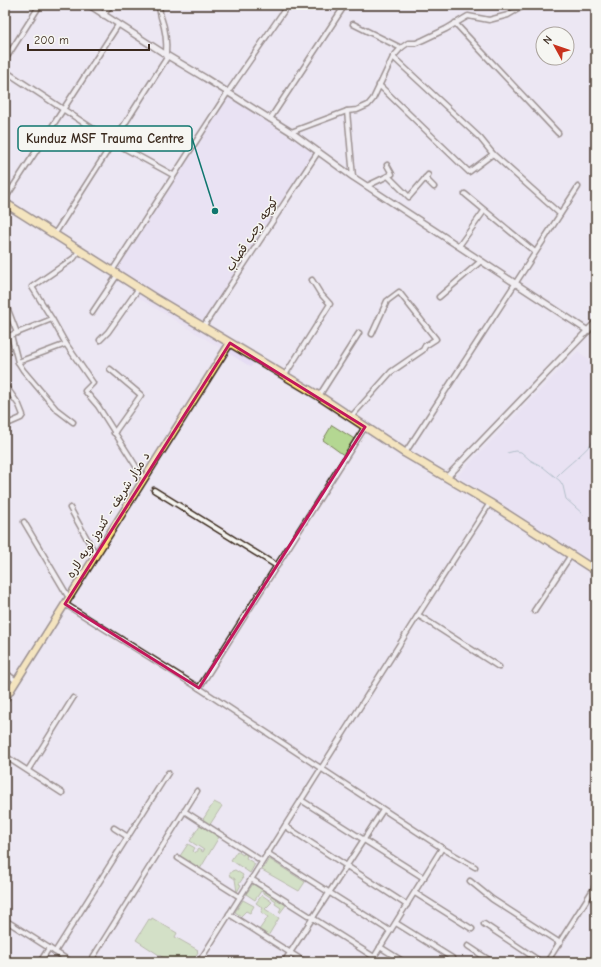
<svg xmlns="http://www.w3.org/2000/svg" width="601" height="967" viewBox="0 0 601 967" font-family="'Comic Neue','Playpen Sans Arabic',sans-serif">
<style>
.built{fill:#e5dcf3}
.green{fill:#b4d792;stroke:#788058}
.lines{fill:none;stroke-linecap:round;stroke-linejoin:round}
.stream{stroke:#6c8e9a;stroke-width:1}
.minor-casing{stroke:#3b2a1e;stroke-width:7}
.tertiary-casing{stroke:#3b2a1e;stroke-width:8}
.primary-casing{stroke:#3b2a1e;stroke-width:9}
.trunk-casing{stroke:#3b2a1e;stroke-width:10}
.minor{stroke:#f6f6f2;stroke-width:4}
.tertiary{stroke:#f6f6f2;stroke-width:5}
.primary{stroke:#fde080;stroke-width:6}
.trunk{stroke:#fde080;stroke-width:7}
.marked{fill:none;stroke:#c2185b;stroke-width:3;stroke-linejoin:round}
.labels{text-anchor:middle;dominant-baseline:central;stroke-width:3;stroke-linejoin:round;paint-order:stroke}
.street-label{font-size:12px;fill:#3b2a1e;stroke:#f6f6f2}
.leader{fill:none;stroke:#0f766e;stroke-width:1.5}
.callout-dot{fill:#0f766e;stroke:#f6f6f2;stroke-width:1.5}
.callout{fill:#f6f6f2;stroke:#0f766e;stroke-width:1.5}
.callout-label{font-size:13px;text-anchor:middle;font-weight:bold;fill:#3b2a1e}
</style>
<rect width="100%" height="100%" fill="#ece7f3"/>
<filter id="ink" filterUnits="userSpaceOnUse"><feTurbulence type="fractalNoise" baseFrequency=".025" numOctaves="2"/><feDisplacementMap in="SourceGraphic" scale="8" xChannelSelector="R" yChannelSelector="G"/><feConvolveMatrix kernelMatrix="1 2 1 2 8 2 1 2 1" color-interpolation-filters="sRGB"/></filter>
<g filter="url(#ink)">
<!-- built -->
<g class="built">
<polygon points="228,96 314,153 203,322 258,356 251,367 137,297 143,286 117,269"/>
<polygon points="578,351 596,366 596,564 457,476"/>
</g>
<!-- green -->
<g class="green">
<polygon points="332,425 356,440 345,456 323,440"/>
<polygon points="214,802 222,806 209,826 202,821"/>
<polygon points="200,825 219,837 200,869 180,856 188,844 195,848 193,851 195,853 198,849 203,852 204,850 190,841"/>
<polygon points="237,851 243,855 244,853 247,855 246,858 255,864 250,873 231,860"/>
<polygon points="269,859 305,882 299,891 262,870"/>
<polygon points="235,870 243,875 242,877 243,878 239,884 241,885 237,892 235,879 229,875 232,871"/>
<polygon points="253,884 286,905 280,913 279,912 281,908 275,904 276,901 261,891 255,900 246,894"/>
<polygon points="262,895 272,902 265,909 279,918 268,936 259,930 268,917 261,912 263,908 256,903"/>
<polygon points="243,900 254,906 250,913 246,911 241,916 235,912"/>
<polygon points="152,918 177,933 175,937 198,950 197,951 198,952 192,962 170,962 136,940 149,919 151,920"/>
</g>
<g class="lines">
<!-- stream -->
<g class="stream">
<polyline points="507,453 515,451 521,452 530,460 543,467 560,481 563,486 566,499 583,514"/>
<path d="M556,477C569,463 586,453 596,437"/>
</g>
<!-- minor casing -->
<g class="minor-casing">
<g id="minor">
<path d="M159,5C159,10 160,12 161,17C165,28 167,43 166,55"/>
<polyline points="455,23 558,133"/>
<polyline points="353,24 401,48"/>
<polyline points="393,57 480,138 493,154 560,214"/>
<polyline points="5,60 40,5"/>
<polyline points="5,71 113,142 173,175"/>
<polyline points="379,85 469,172 493,154"/>
<polyline points="347,111 353,177"/>
<polyline points="270,119 345,5"/>
<polyline points="291,132 347,111 357,110 368,105 373,99 393,57 401,48 408,43 416,43 423,40 446,29 468,16 489,20 508,15 525,5"/>
<polyline points="388,176 409,197 428,175"/>
<polyline points="425,178 434,187"/>
<polyline points="367,186 392,174 387,165"/>
<polyline points="465,194 535,252"/>
<polyline points="5,199 118,25"/>
<polyline points="54,235 168,56"/>
<polyline points="459,246 484,211"/>
<polyline points="112,271 228,92 288,5"/>
<polyline points="439,297 481,261"/>
<polyline points="5,302 17,333 11,335 18,362 23,370 56,409 73,422"/>
<polyline points="92,313 118,274"/>
<polyline points="52,319 66,344 93,383 85,391 98,406 144,479"/>
<polyline points="203,327 318,152"/>
<polyline points="17,333 52,319 32,287 74,258 79,251"/>
<polyline points="100,340 108,332 139,288"/>
<polyline points="18,362 66,344"/>
<polyline points="110,369 141,395 114,433"/>
<polyline points="285,375 330,304 320,293 312,280"/>
<polyline points="5,385 19,405 23,415 21,418 5,425"/>
<polyline points="319,396 359,333"/>
<polyline points="351,417 391,372 423,350 425,346 436,339 399,292 387,301 372,334"/>
<polyline points="405,453 578,187"/>
<polyline points="154,490 277,566"/>
<polyline points="70,508 96,555"/>
<polyline points="24,522 69,598"/>
<polyline points="65,604 199,688 442,848 475,867"/>
<polyline points="534,611 571,555"/>
<polyline points="418,615 499,667"/>
<polyline points="5,672 16,681"/>
<polyline points="199,688 365,427"/>
<polyline points="5,756 62,793"/>
<polyline points="28,770 73,698"/>
<polyline points="301,800 424,878"/>
<polyline points="184,811 262,861"/>
<polyline points="285,826 407,905"/>
<polyline points="114,828 128,837"/>
<polyline points="267,853 390,931"/>
<polyline points="178,858 240,897"/>
<polyline points="251,879 374,957"/>
<polyline points="470,881 492,899 560,943"/>
<polyline points="415,893 472,929"/>
<polyline points="229,914 305,962"/>
<polyline points="5,920 71,962"/>
<polyline points="396,923 452,958"/>
<polyline points="484,924 541,962"/>
<polyline points="468,946 492,962"/>
<polyline points="380,947 404,962"/>
<polyline points="55,952 168,773"/>
<polyline points="202,958 207,962"/>
<polyline points="40,962 49,948"/>
<polyline points="90,962 197,791"/>
<polyline points="199,962 418,615 490,503"/>
<polyline points="284,962 383,810"/>
<polyline points="371,962 442,848"/>
<polyline points="547,962 596,885"/>
</g>
</g>
<!-- tertiary casing -->
<g class="tertiary-casing">
<g id="tertiary">
<polyline points="89,5 168,56 205,78 291,132 353,177 588,331"/>
<polyline points="103,15 110,5"/>
<polyline points="447,477 596,322"/>
</g>
</g>
<!-- primary casing -->
<g class="primary-casing">
<polyline id="primary" points="5,699 230,343"/>
</g>
<!-- trunk casing -->
<g class="trunk-casing">
<polyline id="trunk" points="5,203 153,297 319,396 405,453 490,503 596,571"/>
</g>
<!-- minor -->
<use href="#minor" class="minor"/>
<!-- tertiary -->
<use href="#tertiary" class="tertiary"/>
<!-- primary -->
<use href="#primary" class="primary"/>
<!-- trunk -->
<use href="#trunk" class="trunk"/>
</g>
</g>
<!-- marked area -->
<path d="M0 0H601V967H0ZM230,343L365,427L199,688L65,604Z" fill="#ece7f3" fill-opacity=".55" fill-rule="evenodd"/>
<path class="marked" d="M230,343L365,427L199,688L65,604Z"/>
<g class="labels">
<!-- street labels -->
<g class="street-label">
<text transform="translate(252 234) rotate(-57)">کوچه رجب قصاب</text>
<text transform="translate(108 515) rotate(-58)">د مزار شریف - کندوز لویه لاره</text>
</g>
</g>
<!-- callouts -->
<path class="leader" d="M215 211L192 138"/>
<circle class="callout-dot" cx="215" cy="211" r="4"/>
<rect class="callout" x="18" y="126" width="174" height="25" rx="4"/>
<g class="callout-label">
<text x="105" y="143">Kunduz MSF Trauma Centre</text>
</g>
<!-- margin -->
<rect width="601" height="967" fill="none" stroke="#f6f6f2" stroke-width="20"/>
<rect x="10" y="10" width="581" height="947" fill="none" stroke="#3b2a1e" stroke-width="1.5" filter="url(#ink)"/>
<!-- north arrow -->
<g transform="translate(555 46) rotate(310)"><circle r="19" fill="#f6f6f2" stroke="#aba49d"/>
<path d="M0-3L7 15L0 10L-7 15Z" fill="#c8321e"/>
<text y="-6" font-size="11" font-weight="bold" text-anchor="middle" fill="#3b2a1e">N</text>
</g>
<!-- scale -->
<path d="M28 44v6h121v-6" fill="none" stroke="#3b2a1e" stroke-width="2"/>
<text x="34" y="44" font-size="12" fill="#3b2a1e" stroke="#f6f6f2" stroke-width="3" paint-order="stroke">200 m</text>
</svg>
